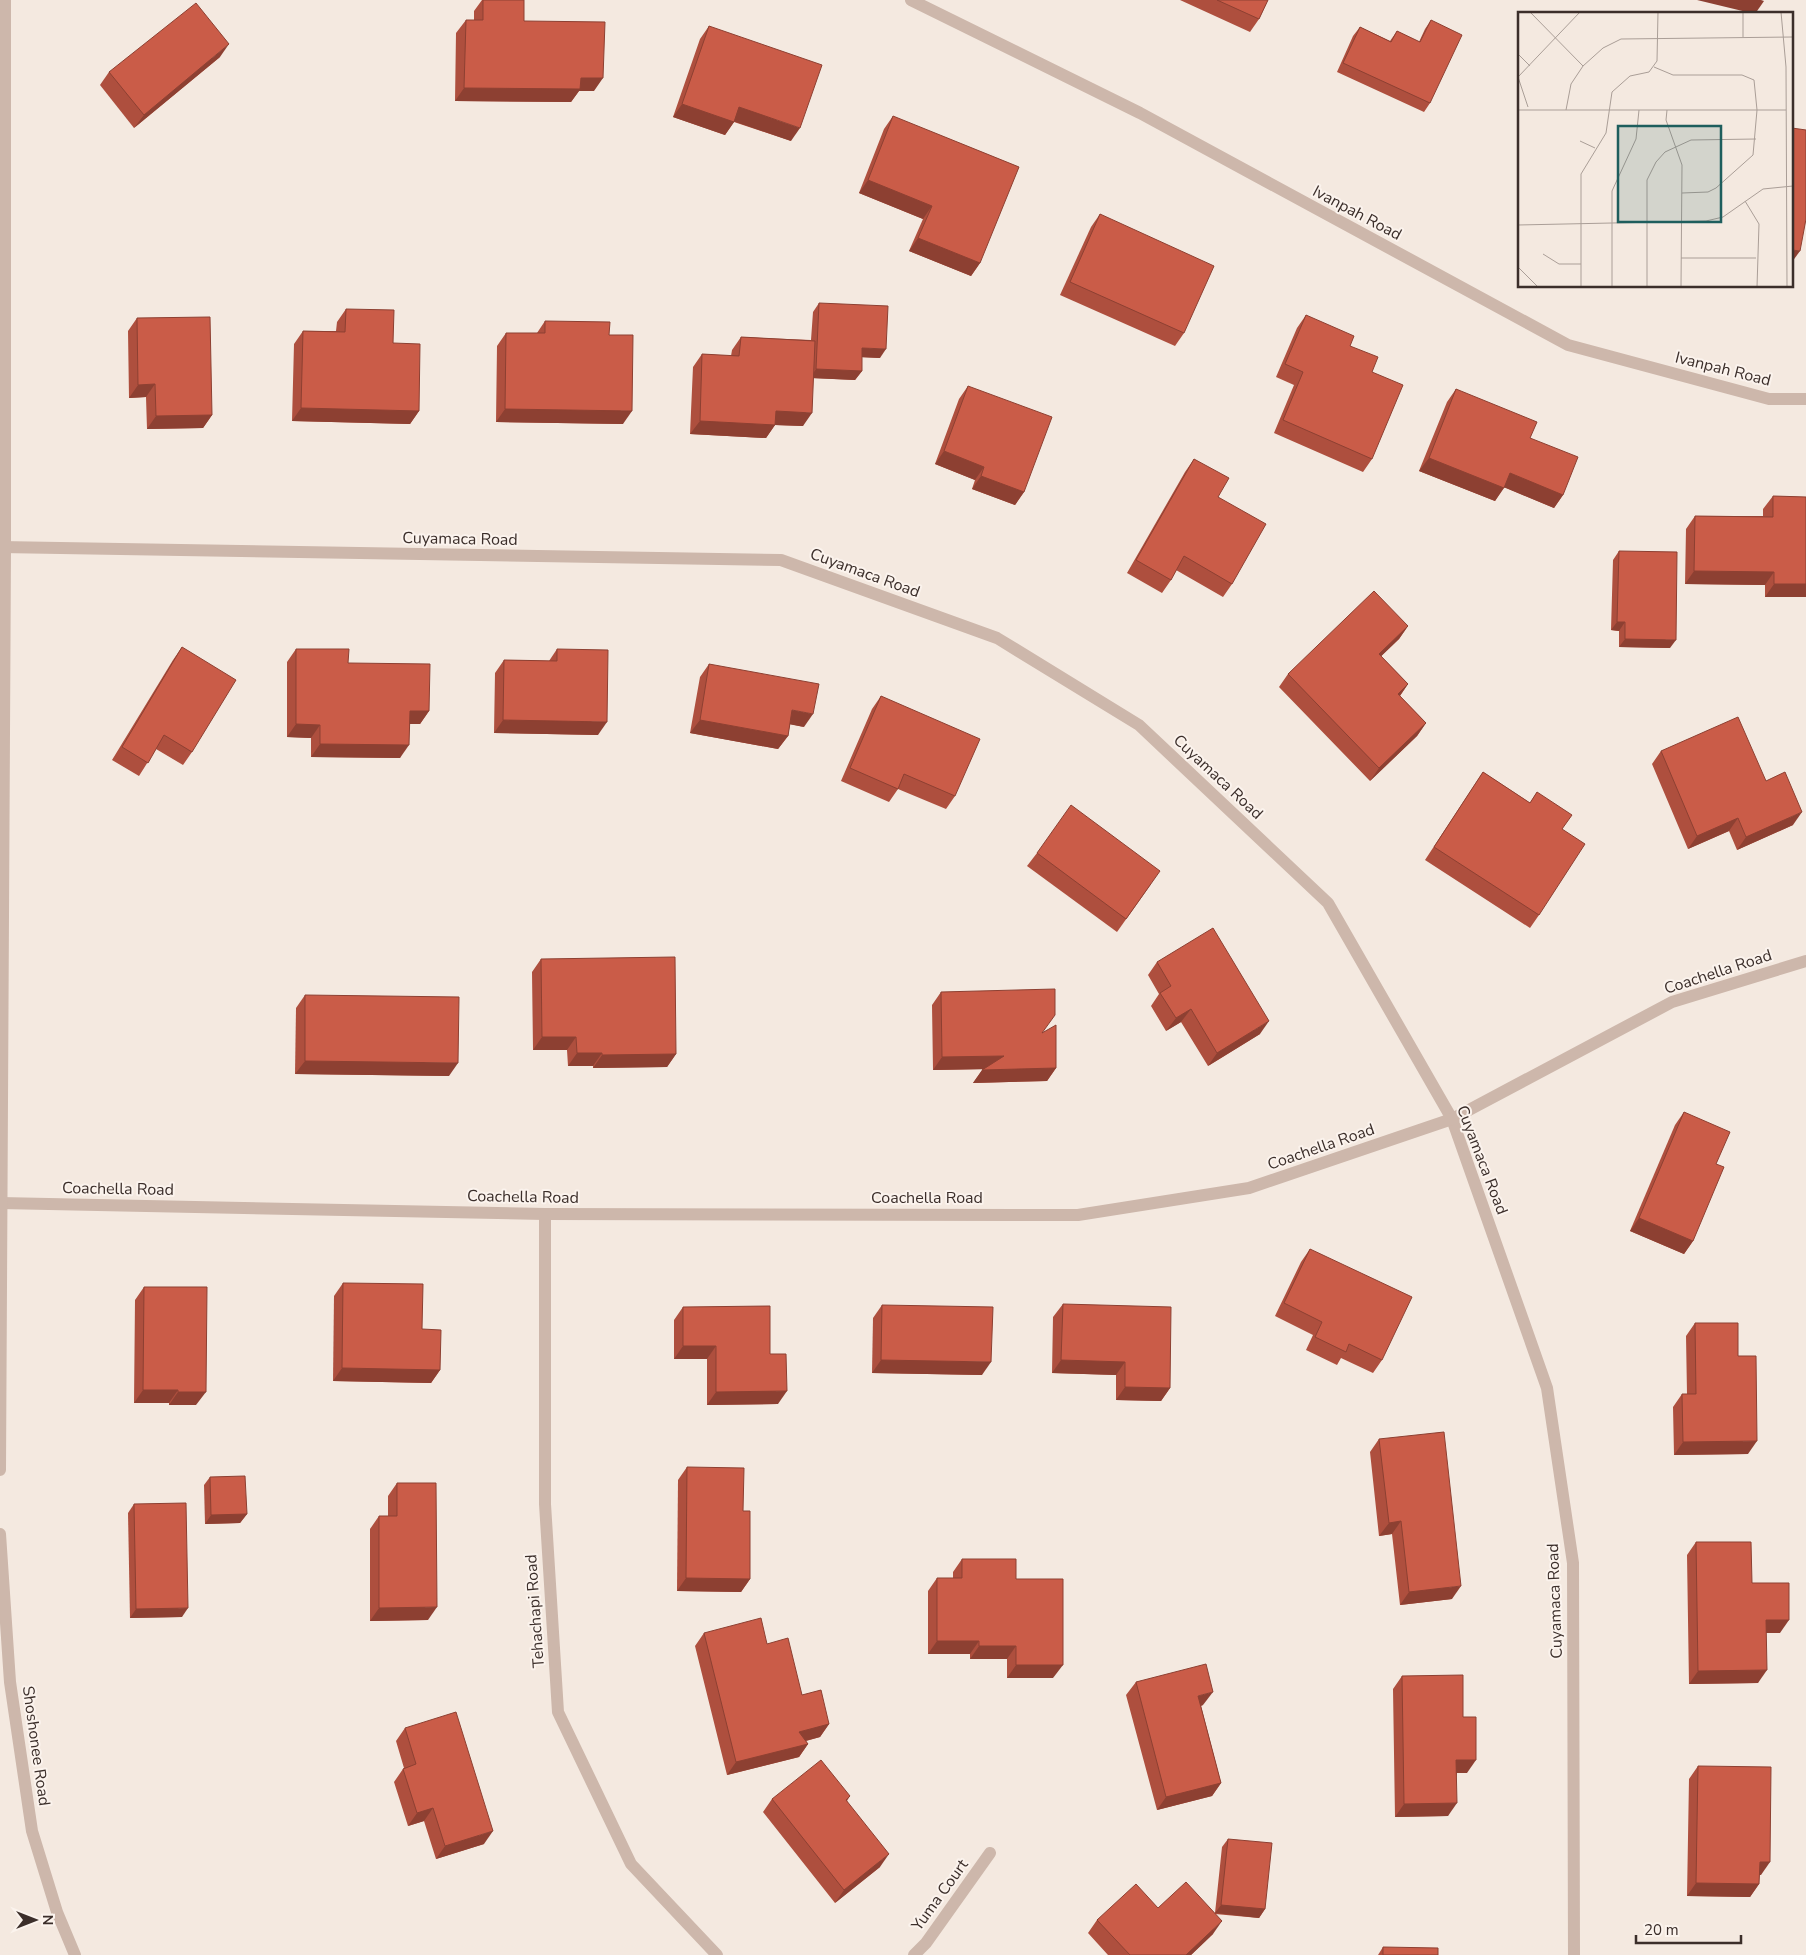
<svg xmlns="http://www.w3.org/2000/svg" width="1806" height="1955" viewBox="0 0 1806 1955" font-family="'Nunito Sans',sans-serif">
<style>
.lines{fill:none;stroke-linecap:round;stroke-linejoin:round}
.minor{stroke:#cdb7ab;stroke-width:12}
.tertiary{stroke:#cdb7ab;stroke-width:12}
.wall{fill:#ae4f3e}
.shaded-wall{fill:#8d4032}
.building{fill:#ca5c48;stroke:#8d4032}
.labels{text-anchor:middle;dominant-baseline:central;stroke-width:4;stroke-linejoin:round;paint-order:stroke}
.street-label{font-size:16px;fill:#3b2e2a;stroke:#fbf3ed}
.inset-road{fill:none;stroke:#aa9e97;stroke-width:1}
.view{fill:#1e5e5d;fill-opacity:0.15;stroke:#1e5e5d;stroke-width:2.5}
.inset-edge{fill:none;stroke:#3b2e2a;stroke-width:2.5}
</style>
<rect width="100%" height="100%" fill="#f4e9e0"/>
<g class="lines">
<!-- minor -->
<g class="minor">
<polyline points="911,0 1140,113 1568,345 1769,399 1806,399"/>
<polyline points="0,547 781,560 997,638 1139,725 1328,903 1452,1119 1547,1388 1573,1563 1574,1955"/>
<polyline points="0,1203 545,1214 1078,1215 1249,1188 1452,1119 1672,1002 1806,961"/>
<polyline points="545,1214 545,1504 558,1712 631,1864 717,1955"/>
<polyline points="914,1955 926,1943 990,1853"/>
</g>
<!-- tertiary -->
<g class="tertiary">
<polyline points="0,1470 5,547 5,0"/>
<polyline points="0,1534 10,1682 32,1831 57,1912 75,1955"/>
</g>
</g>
<!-- wall -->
<g class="wall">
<polygon points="482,0 524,0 524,21 594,91 579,91 571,102 455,101 456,33 466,20 474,20 474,11"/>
<polygon points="1180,0 1268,0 1259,19 1250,32"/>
<polygon points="1431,20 1430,103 1424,112 1337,72 1353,36 1360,27 1390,41 1397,31 1419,42 1425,29"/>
<polygon points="709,26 791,141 734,122 725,135 673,117 700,39"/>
<polygon points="220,57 134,128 100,85 109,72"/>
<polygon points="893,116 980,263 971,276 909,251 923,219 859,193 884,129"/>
<polygon points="1100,214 1184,333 1175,346 1060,295 1091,227"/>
<polygon points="819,303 880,358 862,357 862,371 855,380 813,378 803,426 775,425 766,438 690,434 693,367 702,354 731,356 732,350 741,337 811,340 813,312"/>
<polygon points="346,309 393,343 419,411 410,424 292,421 294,344 303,331 336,331 337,322"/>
<polygon points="1306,315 1350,346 1372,459 1363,472 1274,433 1294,385 1276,377 1297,328"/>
<polygon points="137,318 212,415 203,428 147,429 146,397 129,398 128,331"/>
<polygon points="545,321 609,335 623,424 496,422 497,346 506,333 537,333"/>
<polygon points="968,386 1024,492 1015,505 972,489 975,480 935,464 959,399"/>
<polygon points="1456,389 1530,438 1563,495 1554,508 1504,487 1495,501 1419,471 1447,402"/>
<polygon points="1194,459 1218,497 1232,584 1223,597 1176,570 1171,580 1162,593 1127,573 1185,472"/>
<polygon points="1773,496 1806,497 1806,597 1765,597 1765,585 1685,584 1686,529 1695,516 1763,516 1763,509"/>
<polygon points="1619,551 1670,648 1619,647 1619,631 1611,630 1613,560"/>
<polygon points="1408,626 1399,639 1381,656 1408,684 1400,696 1426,723 1417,736 1370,781 1279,687 1288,674"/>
<polygon points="182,647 192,752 183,765 156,749 139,776 112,760 173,660"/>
<polygon points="296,649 348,663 429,711 420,724 410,724 400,758 311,757 311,738 287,737 287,662"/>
<polygon points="557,649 598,735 494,733 495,673 504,660 549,661"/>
<polygon points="709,664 804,727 790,724 788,736 778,749 690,733 700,677"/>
<polygon points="881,696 955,796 946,809 898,789 889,802 841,781 872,709"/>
<polygon points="1661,751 1766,781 1793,825 1737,850 1729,831 1688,849 1652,764"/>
<polygon points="1483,772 1530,803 1537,792 1562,829 1539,915 1530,928 1425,860"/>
<polygon points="1037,853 1151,884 1117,932 1027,866"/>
<polygon points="541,959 676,1054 667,1067 593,1068 593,1066 568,1066 567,1050 533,1050 532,972"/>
<polygon points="1157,962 1260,1034 1208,1066 1181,1022 1166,1031 1151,1006 1159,994 1148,975"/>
<polygon points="941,992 1043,1032 1056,1068 1047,1081 973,1083 983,1069 933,1070 932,1005"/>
<polygon points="305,995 449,1076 295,1074 296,1008"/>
<polygon points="1684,1112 1716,1164 1693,1241 1684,1254 1630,1231 1675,1125"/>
<polygon points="1310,1249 1382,1360 1373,1373 1341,1358 1337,1365 1306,1350 1313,1335 1275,1316 1301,1262"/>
<polygon points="343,1283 422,1329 440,1370 431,1383 333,1381 334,1296"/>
<polygon points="144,1287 196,1405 169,1405 169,1403 134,1403 135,1300"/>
<polygon points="1063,1304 1170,1388 1161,1401 1116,1400 1116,1375 1052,1373 1053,1317"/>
<polygon points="882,1305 982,1375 872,1373 873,1318"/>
<polygon points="683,1307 770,1354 778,1404 707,1405 707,1359 674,1359 674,1320"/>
<polygon points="1695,1323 1748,1454 1674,1455 1673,1407 1682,1394 1687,1394 1686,1336"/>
<polygon points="1379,1439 1452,1599 1400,1605 1392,1534 1379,1536 1370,1452"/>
<polygon points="687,1467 743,1511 750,1579 741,1592 677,1591 678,1480"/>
<polygon points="210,1477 247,1514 240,1523 205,1524 204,1485"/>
<polygon points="397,1483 428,1620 370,1621 370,1529 379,1516 388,1516 388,1496"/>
<polygon points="134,1504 182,1617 130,1618 128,1513"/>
<polygon points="1696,1542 1752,1583 1780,1633 1766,1633 1758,1683 1689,1684 1687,1555"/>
<polygon points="962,1559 1016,1579 1053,1678 1007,1678 1007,1659 970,1659 970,1654 928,1654 928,1591 937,1578 953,1578 953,1572"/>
<polygon points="704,1633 767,1644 802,1695 829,1724 820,1737 806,1741 808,1744 799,1757 727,1775 695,1646"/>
<polygon points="1402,1676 1463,1717 1467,1773 1457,1773 1448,1816 1395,1817 1393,1689"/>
<polygon points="1136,1682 1203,1705 1201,1706 1221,1783 1212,1796 1157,1810 1126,1695"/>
<polygon points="405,1728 484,1844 436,1859 424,1821 408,1826 394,1782 403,1769 404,1768 396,1741"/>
<polygon points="1698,1766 1761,1875 1759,1875 1759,1884 1750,1897 1687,1896 1689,1779"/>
<polygon points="850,1796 847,1801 880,1867 835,1903 763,1812 772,1799"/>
<polygon points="1228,1839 1265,1909 1259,1918 1215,1914 1213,1934 1191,1955 1108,1955 1088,1933 1097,1920 1158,1908 1215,1913 1222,1847"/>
<polygon points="1383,1947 1438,1955 1378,1955"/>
</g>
<!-- shaded-wall -->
<g class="shaded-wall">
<polygon points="1697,0 1761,0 1764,1 1755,14"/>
<polygon points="229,44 220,57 134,128 144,115"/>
<polygon points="581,78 603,78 594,91 579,91 571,102 455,101 464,88"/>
<polygon points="682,104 734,122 725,135 673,117"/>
<polygon points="739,107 800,128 791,141 730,120"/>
<polygon points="868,180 932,206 923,219 859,193"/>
<polygon points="918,238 980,263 971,276 909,251"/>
<polygon points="1792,250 1800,251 1792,262"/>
<polygon points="862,348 886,349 880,358 856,357"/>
<polygon points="816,369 862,371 855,380 810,378"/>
<polygon points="155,384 146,397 129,398 138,385"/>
<polygon points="301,408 419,411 410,424 292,421"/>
<polygon points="505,409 632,411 623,424 496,422"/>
<polygon points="776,411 812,413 803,426 775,425 766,438 690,434 700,421"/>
<polygon points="212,415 203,428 147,429 156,416"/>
<polygon points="944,451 984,467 975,480 935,464"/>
<polygon points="1429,458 1504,488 1495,501 1419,471"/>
<polygon points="1510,473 1563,495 1554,508 1501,486"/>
<polygon points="981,476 1024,492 1015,505 972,489"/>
<polygon points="1694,571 1774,572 1765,585 1685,584"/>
<polygon points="1774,584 1806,584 1806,597 1765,597"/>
<polygon points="1617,622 1625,622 1619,631 1611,630"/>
<polygon points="1408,626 1399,639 1370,667 1379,654"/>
<polygon points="1625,639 1676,640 1670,648 1619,647"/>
<polygon points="1408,684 1399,697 1398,694"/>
<polygon points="792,710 813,714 804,727 783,723"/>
<polygon points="410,711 429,711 420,724 401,724"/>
<polygon points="503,720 607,722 598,735 494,733"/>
<polygon points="700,720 788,736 778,749 690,733"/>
<polygon points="1426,723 1417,736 1370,781 1379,768"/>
<polygon points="296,724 320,725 311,738 287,737"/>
<polygon points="320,744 409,745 400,758 311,757"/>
<polygon points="1802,812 1793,825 1737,850 1746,837"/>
<polygon points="1738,818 1729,831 1688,849 1697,836"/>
<polygon points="1191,1009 1181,1022 1166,1031 1176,1018"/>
<polygon points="1269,1021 1260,1034 1208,1066 1217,1053"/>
<polygon points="542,1037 576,1037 567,1050 533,1050"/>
<polygon points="577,1053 602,1053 593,1066 568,1066"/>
<polygon points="676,1054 667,1067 593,1068 602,1055"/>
<polygon points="1004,1056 995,1069 933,1070 942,1057"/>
<polygon points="305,1061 458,1063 449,1076 295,1074"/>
<polygon points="1056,1068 1047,1081 973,1083 982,1070"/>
<polygon points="1639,1218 1693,1241 1684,1254 1630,1231"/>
<polygon points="683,1346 716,1346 707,1359 674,1359"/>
<polygon points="881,1360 991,1362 982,1375 872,1373"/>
<polygon points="1061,1360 1125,1362 1116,1375 1052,1373"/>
<polygon points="342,1368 440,1370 431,1383 333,1381"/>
<polygon points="1125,1387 1170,1388 1161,1401 1116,1400"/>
<polygon points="143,1390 178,1390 169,1403 134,1403"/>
<polygon points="787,1391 778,1404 707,1405 716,1392"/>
<polygon points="178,1392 206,1392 196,1405 169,1405"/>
<polygon points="1757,1441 1748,1454 1674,1455 1683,1442"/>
<polygon points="247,1514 240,1523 205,1524 211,1515"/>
<polygon points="1401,1521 1392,1534 1379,1536 1389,1523"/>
<polygon points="686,1578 750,1579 741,1592 677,1591"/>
<polygon points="1461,1586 1452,1599 1400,1605 1409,1592"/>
<polygon points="437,1607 428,1620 370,1621 379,1608"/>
<polygon points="188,1608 182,1617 130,1618 136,1609"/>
<polygon points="1766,1620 1789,1620 1780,1633 1757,1633"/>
<polygon points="937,1641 979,1641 970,1654 928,1654"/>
<polygon points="979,1646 1016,1646 1007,1659 970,1659"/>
<polygon points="1016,1665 1063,1665 1053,1678 1007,1678"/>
<polygon points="1767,1670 1758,1683 1689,1684 1698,1671"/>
<polygon points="1213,1692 1203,1705 1189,1709 1198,1696"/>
<polygon points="829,1724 820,1737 790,1745 799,1732"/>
<polygon points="808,1744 799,1757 727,1775 736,1762"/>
<polygon points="1456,1760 1476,1760 1467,1773 1447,1773"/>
<polygon points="1221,1783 1212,1796 1157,1810 1166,1797"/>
<polygon points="1457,1803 1448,1816 1395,1817 1404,1804"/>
<polygon points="433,1808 424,1821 408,1826 417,1813"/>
<polygon points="493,1831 484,1844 436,1859 445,1846"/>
<polygon points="889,1854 880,1867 835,1903 844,1890"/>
<polygon points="1760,1862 1770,1862 1761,1875 1751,1875"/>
<polygon points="1696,1883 1759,1884 1750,1897 1687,1896"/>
<polygon points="1221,1905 1265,1909 1259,1918 1215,1913"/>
<polygon points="1222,1921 1213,1934 1191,1955 1186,1955"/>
</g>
<!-- building -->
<g class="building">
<polygon points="483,0 524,0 524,21 605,22 603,78 581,78 580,89 464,88 466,20 483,20"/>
<polygon points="1217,0 1268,0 1259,19"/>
<polygon points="196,3 229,44 144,115 109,72"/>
<polygon points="1431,20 1462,35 1430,103 1343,63 1360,27 1391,42 1397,31 1420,42"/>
<polygon points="709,26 822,65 800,128 739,107 734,122 682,104"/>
<polygon points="893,116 1019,167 980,263 918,238 932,206 868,180"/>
<polygon points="1792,128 1806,130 1806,219 1800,251 1792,250"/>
<polygon points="1100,214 1214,266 1184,333 1070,282"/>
<polygon points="819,303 888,306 886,349 862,348 862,371 816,369"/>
<polygon points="346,309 394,310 393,343 420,344 419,411 301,408 303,331 345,332"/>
<polygon points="1306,315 1354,336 1350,346 1378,357 1372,372 1403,385 1372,459 1283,420 1303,372 1285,364"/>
<polygon points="210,317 212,415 156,416 155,384 138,385 137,318"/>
<polygon points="545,321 610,322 609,335 633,335 632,411 505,409 506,333 545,333"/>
<polygon points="741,337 815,341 812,413 776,411 775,425 700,421 702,354 739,356"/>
<polygon points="968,386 1052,417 1024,492 981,476 984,467 944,451"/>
<polygon points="1456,389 1537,422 1530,438 1578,457 1563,495 1510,473 1504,488 1429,458"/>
<polygon points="1194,459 1229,478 1218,497 1266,524 1232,584 1184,556 1171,580 1136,560"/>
<polygon points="1773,496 1806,497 1806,584 1774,584 1774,572 1694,571 1695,516 1773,517"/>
<polygon points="1619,551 1677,552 1676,640 1625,639 1625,622 1617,622"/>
<polygon points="1374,591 1408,626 1379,654 1408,684 1398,694 1426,723 1379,768 1288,674"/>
<polygon points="182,647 236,680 192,752 164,735 148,763 122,747"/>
<polygon points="296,649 349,649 348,663 430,664 429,711 410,711 409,745 320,744 320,725 296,724"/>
<polygon points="557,649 608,650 607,722 503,720 504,660 557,661"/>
<polygon points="709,664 819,684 813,714 792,710 788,736 700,720"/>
<polygon points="881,696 980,739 955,796 904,774 898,789 850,768"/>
<polygon points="1738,717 1766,781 1785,772 1802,812 1746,837 1738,818 1697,836 1661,751"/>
<polygon points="1483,772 1530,803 1537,792 1572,815 1562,829 1585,844 1539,915 1434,847"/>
<polygon points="1071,805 1160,871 1126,919 1037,853"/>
<polygon points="1213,928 1269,1021 1217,1053 1191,1009 1176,1018 1160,993 1171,986 1157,962"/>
<polygon points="675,957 676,1054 602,1055 602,1053 577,1053 576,1037 542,1037 541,959"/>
<polygon points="1055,989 1055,1015 1042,1033 1056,1025 1056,1068 982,1070 1004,1056 942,1057 941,992"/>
<polygon points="305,995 459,997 458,1063 305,1061"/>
<polygon points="1684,1112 1730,1132 1716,1164 1724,1167 1693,1241 1639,1218"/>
<polygon points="1310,1249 1412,1297 1382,1360 1349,1344 1346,1352 1315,1337 1322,1322 1284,1303"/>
<polygon points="343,1283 423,1284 422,1329 441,1330 440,1370 342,1368"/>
<polygon points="144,1287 207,1287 206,1392 178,1392 178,1390 143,1390"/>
<polygon points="1063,1304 1171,1307 1170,1388 1125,1387 1125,1362 1061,1360"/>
<polygon points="882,1305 993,1307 991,1362 881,1360"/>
<polygon points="770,1306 770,1354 786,1354 787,1391 716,1392 716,1346 683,1346 683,1307"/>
<polygon points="1695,1323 1738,1323 1738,1356 1756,1356 1757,1441 1683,1442 1682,1394 1696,1394"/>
<polygon points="1444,1432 1461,1586 1409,1592 1401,1521 1389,1523 1379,1439"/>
<polygon points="687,1467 744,1468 743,1511 750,1511 750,1579 686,1578"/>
<polygon points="245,1476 247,1514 211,1515 210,1477"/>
<polygon points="397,1483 436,1483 437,1607 379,1608 379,1516 397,1516"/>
<polygon points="186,1503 188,1608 136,1609 134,1504"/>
<polygon points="1696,1542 1751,1542 1752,1583 1789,1583 1789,1620 1766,1620 1767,1670 1698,1671"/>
<polygon points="962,1559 1016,1559 1016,1579 1063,1579 1063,1665 1016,1665 1016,1646 979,1646 979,1641 937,1641 937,1578 962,1578"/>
<polygon points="761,1618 767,1644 788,1638 802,1695 821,1690 829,1724 799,1732 808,1744 736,1762 704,1633"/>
<polygon points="1206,1664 1213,1692 1198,1696 1221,1783 1166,1797 1136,1682"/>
<polygon points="1463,1675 1463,1717 1476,1717 1476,1760 1456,1760 1457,1803 1404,1804 1402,1676"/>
<polygon points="456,1712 493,1831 445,1846 433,1808 417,1813 403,1769 416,1764 405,1728"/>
<polygon points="821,1760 850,1796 846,1800 889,1854 844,1890 772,1799"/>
<polygon points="1698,1766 1771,1767 1770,1862 1760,1862 1759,1884 1696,1883"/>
<polygon points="1228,1839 1272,1843 1265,1909 1221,1905"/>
<polygon points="1186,1882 1222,1921 1186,1955 1130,1955 1097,1920 1136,1884 1158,1908"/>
<polygon points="1383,1947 1438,1948 1438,1955 1383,1955"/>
</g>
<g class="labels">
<!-- street labels -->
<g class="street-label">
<text transform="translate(1357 213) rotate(28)">Ivanpah Road</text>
<text transform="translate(1723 369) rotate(14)">Ivanpah Road</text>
<text transform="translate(460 539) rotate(1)">Cuyamaca Road</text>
<text transform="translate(865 573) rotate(20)">Cuyamaca Road</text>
<text transform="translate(1218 777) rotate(43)">Cuyamaca Road</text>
<text transform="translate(1718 972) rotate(-18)">Coachella Road</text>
<text transform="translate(1321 1147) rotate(-19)">Coachella Road</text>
<text transform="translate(1482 1160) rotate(69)">Cuyamaca Road</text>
<text transform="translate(118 1189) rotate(1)">Coachella Road</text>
<text transform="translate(523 1197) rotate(1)">Coachella Road</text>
<text x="927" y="1198">Coachella Road</text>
<text transform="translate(1555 1601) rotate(-92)">Cuyamaca Road</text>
<text transform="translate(535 1611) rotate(-94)">Tehachapi Road</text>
<text transform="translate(36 1746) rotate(82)">Shoshonee Road</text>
<text transform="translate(940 1895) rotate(-54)">Yuma Court</text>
</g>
</g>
<!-- overview -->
<g transform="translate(1518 12)">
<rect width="275" height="275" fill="#f4e9e0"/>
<path class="inset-road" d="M12,0L65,54M225,0V25M263,0L268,55L269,275M0,42L12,54M136,55L155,63H224L236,68L239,98L235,143L198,176L190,180L164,181M10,95L0,65L62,0M0,98H268M48,98L53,72L65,54L85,36L103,27L275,25M149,98L148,108L164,153L163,275M62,129L77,136M227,189L241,212L239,275M0,213L188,209L205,205L245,177L275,174M25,242L41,252H63M163,246H238M0,255L20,275M63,275V162L88,121L94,80L112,64L131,60L139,49L140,0M94,275V179L118,127L121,98M129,275V168L138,150L147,140L173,128L238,127"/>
<path class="view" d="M100,114H203V210H100Z"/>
<rect width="275" height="275" class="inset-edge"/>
</g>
<!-- north arrow -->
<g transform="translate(35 1920) rotate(90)" stroke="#fbf3ed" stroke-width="4" paint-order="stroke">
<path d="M0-4L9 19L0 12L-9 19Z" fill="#3b2e2a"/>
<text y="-8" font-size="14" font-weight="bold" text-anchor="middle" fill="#3b2e2a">N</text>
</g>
<!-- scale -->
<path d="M1636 1935v8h105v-8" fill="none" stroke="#3b2e2a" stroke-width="2.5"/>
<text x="1644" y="1935" font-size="15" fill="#3b2e2a" stroke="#fbf3ed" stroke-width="4" paint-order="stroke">20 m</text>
</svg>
